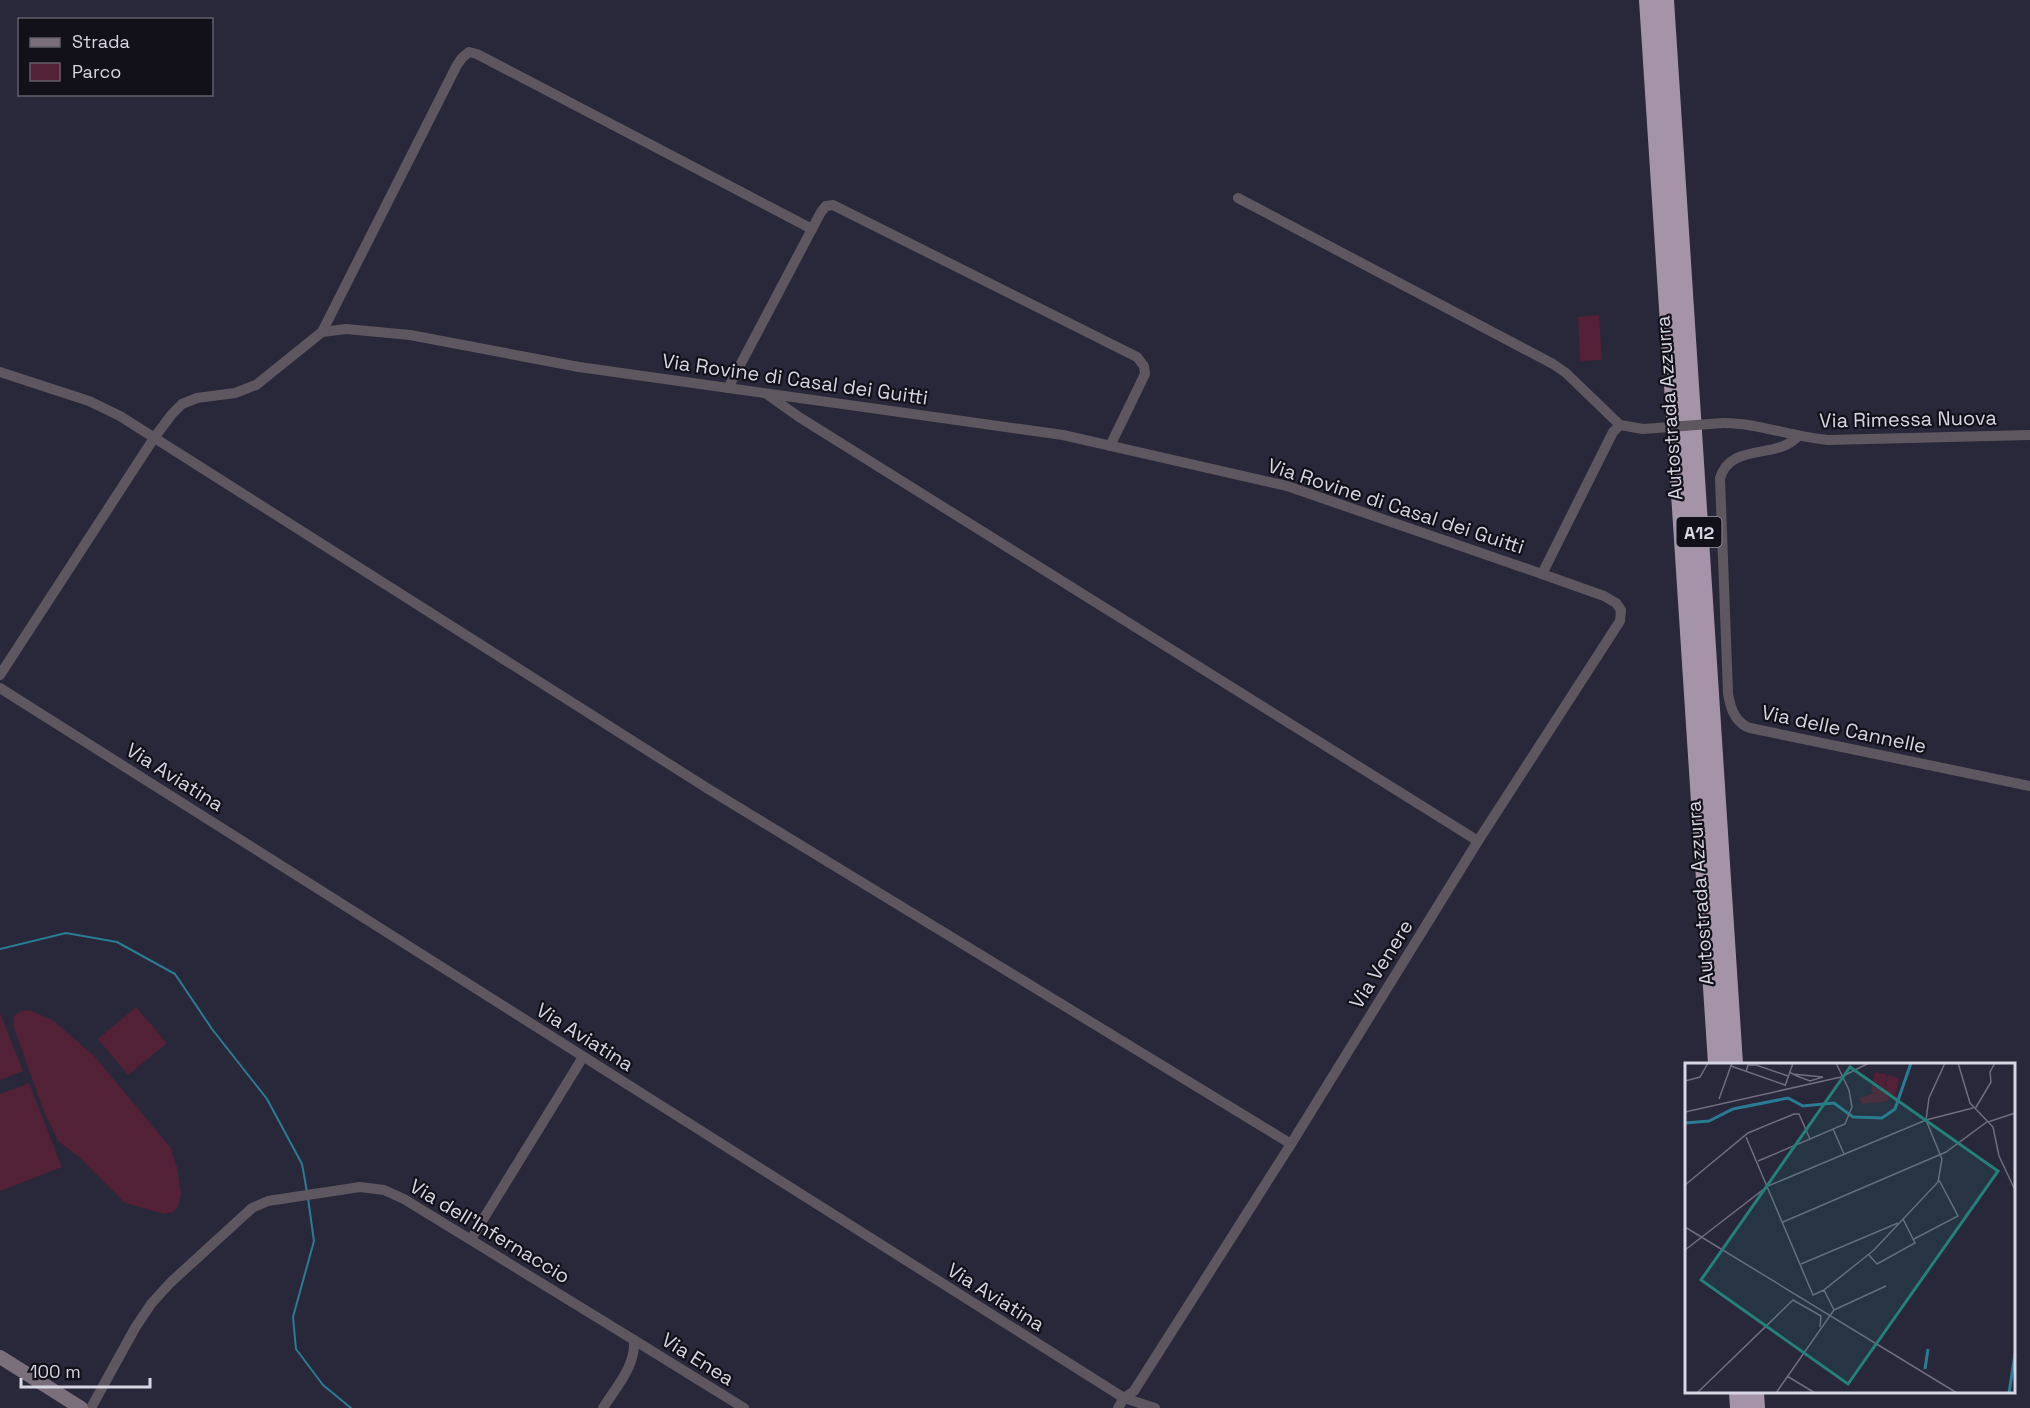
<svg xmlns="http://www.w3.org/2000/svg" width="2030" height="1408" viewBox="0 0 2030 1408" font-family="'Space Grotesk',sans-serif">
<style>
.green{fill:#522135}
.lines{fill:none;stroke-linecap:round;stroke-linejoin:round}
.stream{stroke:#2a7c95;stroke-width:2}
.minor{stroke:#5e575f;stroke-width:10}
.secondary{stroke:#7b6f7c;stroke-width:14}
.motorway{stroke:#a593a7;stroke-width:18}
.minor-bridge{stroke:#5e575f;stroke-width:10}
.labels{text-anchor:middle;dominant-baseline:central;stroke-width:4.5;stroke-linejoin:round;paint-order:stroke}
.shield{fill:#12111a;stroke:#9c9ba7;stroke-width:1.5}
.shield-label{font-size:18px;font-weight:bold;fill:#d7d6e3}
.street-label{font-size:20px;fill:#d7d6e3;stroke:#12111a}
.inset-river{fill:none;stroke:#2a7c95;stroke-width:3}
.inset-road{fill:none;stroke:#6f6d7e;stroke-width:1.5}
.view{fill:#23807a;fill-opacity:0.15;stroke:#23807a;stroke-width:3}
.inset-edge{fill:none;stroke:#d7d6e3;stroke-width:3}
</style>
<rect width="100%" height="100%" fill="#29273a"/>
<!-- green -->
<g class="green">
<polygon points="1599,315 1602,360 1580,361 1578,317"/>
<polygon points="136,1007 167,1043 128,1075 98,1039"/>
<polygon points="30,1010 54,1021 96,1058 170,1147 177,1167 181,1193 178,1207 173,1212 164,1214 125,1203 79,1157 58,1141 44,1112 13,1025 14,1016 21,1011"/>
<polygon points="0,1013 23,1071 0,1080"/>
<polygon points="29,1083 62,1167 0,1191 0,1094"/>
</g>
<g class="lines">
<!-- stream -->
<g class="stream">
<polyline points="0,949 66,933 117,942 175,974 212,1029 267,1099 302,1164 307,1192"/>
<polyline points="308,1198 314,1241 293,1317 296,1349 323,1385 351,1408"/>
</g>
<!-- minor -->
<g class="minor">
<polyline points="1238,198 1553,364 1566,373 1620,425"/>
<polyline points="322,332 457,65 462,58 469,52 477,54 812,229"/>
<polyline points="0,372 89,401 120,416 710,790 1291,1144"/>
<polyline points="728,388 821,212 826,206 833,205 1137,357 1144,366 1145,374 1110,446"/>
<polyline points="768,395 799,417 1478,841"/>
<path d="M1723,423C1759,423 1792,437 1828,440L2030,435"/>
<path d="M1798,436C1778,460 1731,442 1720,478L1728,693C1730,708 1735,723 1750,728L2030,786"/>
<polyline points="0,675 154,438 172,414 182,404 197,398 235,393 256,385 322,332 346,329 410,335 579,367 1063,435 1287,486 1542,574 1613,432 1620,425 1643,429"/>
<polyline points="0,688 1124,1398 1155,1408"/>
<polyline points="471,1239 583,1057"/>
<polyline points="634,1340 744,1408"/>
<path d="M91,1408L135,1328L151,1304L170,1283L252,1208L268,1201L360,1187L384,1190L404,1199L634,1340C636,1366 616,1387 603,1408"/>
<polyline points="1118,1408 1124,1398 1134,1391 1291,1144 1478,841 1620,621 1621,610 1616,603 1604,596 1542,574"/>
</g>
<!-- secondary -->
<polyline class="secondary" points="0,1357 81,1408"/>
<!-- motorway -->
<g class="motorway">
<polyline points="1648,0 1717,1064"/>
<polyline points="1665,0 1734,1064"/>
<polyline points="1738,1392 1739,1408"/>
<polyline points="1755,1392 1756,1408"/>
</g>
<!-- minor-bridge -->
<polyline class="minor-bridge" points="1643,429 1723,423"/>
</g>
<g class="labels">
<!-- shield labels -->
<rect class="shield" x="1676.5" y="517" width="45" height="30" rx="4.5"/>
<g class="shield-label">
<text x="1699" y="532">A12</text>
</g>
<!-- street labels -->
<g class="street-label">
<text transform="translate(795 379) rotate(8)">Via Rovine di Casal dei Guitti</text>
<text transform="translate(1669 408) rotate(-94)">Autostrada Azzurra</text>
<text transform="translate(1908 419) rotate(-1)">Via Rimessa Nuova</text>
<text transform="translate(1396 506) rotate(18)">Via Rovine di Casal dei Guitti</text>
<text transform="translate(1844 729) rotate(12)">Via delle Cannelle</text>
<text transform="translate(175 777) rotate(32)">Via Aviatina</text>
<text transform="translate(1700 893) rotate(-94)">Autostrada Azzurra</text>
<text transform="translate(1381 964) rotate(-58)">Via Venere</text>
<text transform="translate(585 1037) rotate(32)">Via Aviatina</text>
<text transform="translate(490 1231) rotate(31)">Via dell'Infernaccio</text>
<text transform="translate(996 1297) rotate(32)">Via Aviatina</text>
<text transform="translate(698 1359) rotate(32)">Via Enea</text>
</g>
</g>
<!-- overview -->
<g transform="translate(1685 1063)">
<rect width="330" height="330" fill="#29273a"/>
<path d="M190,9L202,12L198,32L203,12L214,15L210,34L200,32L205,35L202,38L177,41L174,35L189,30L186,28Z" fill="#522135"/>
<path class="inset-river" d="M0,60L24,58L48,46L103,35L118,43L149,40L168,54L197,55L210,46L226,0M240,306L243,286M324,330L330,291"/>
<path class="inset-road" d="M273,0L285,40L308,64L314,93L330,127M46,3L100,22M61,9L63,2H71L103,13M104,9L112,13L125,18L138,14L107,11M0,18L15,14L23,0M100,23L108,0M34,36L47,0M290,46L306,19L305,9L310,0M0,49L156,14L184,0M241,57L244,35L260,0M303,59L330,50M148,66L159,91M61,74L128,232L139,227M73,98L125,76M0,122L63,70L109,51H114L125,76L160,61L167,44L164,27L151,0M98,159L261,89L303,58M0,164L272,330M229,176L273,153L254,117M0,187L83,123L241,57L288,45M184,192L192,201L230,180L218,156M116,201L213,160M149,247L201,223M102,313L130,330M12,330L108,237L136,253L135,264M91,330L149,247L139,227L189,187L253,119L257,96L241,57"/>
<path class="view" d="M165,4L313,108L163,321L16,217Z"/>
<rect width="330" height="330" class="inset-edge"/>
</g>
<!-- legend -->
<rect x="18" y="18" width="195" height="78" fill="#12111a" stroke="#61606a" stroke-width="1.5"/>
<rect x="30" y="38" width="30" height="9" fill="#7b6f7c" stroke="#61606a" stroke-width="1.5"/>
<text x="72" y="48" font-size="18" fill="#d7d6e3">Strada</text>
<rect x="30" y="63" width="30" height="18" fill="#522135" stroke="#61606a" stroke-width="1.5"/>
<text x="72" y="78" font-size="18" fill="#d7d6e3">Parco</text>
<!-- scale -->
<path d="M21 1378v9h129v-9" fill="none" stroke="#d7d6e3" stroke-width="3"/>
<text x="30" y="1378" font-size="18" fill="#d7d6e3" stroke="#12111a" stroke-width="4.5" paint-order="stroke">100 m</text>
</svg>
